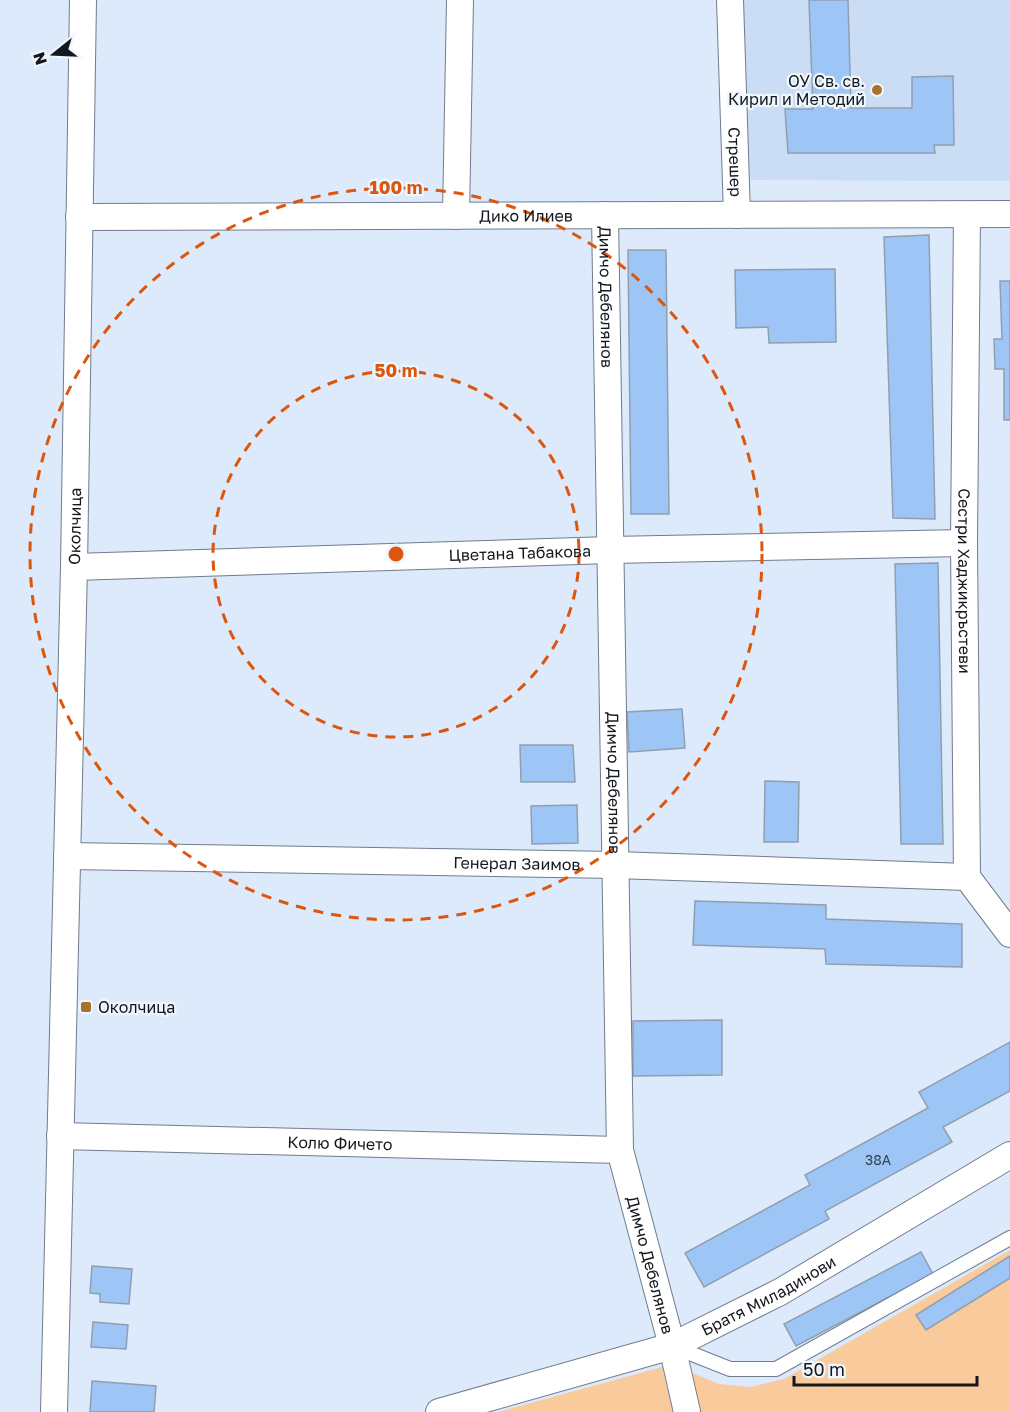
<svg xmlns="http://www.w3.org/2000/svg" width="1010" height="1412" viewBox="0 0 1010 1412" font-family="'Golos Text',sans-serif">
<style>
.built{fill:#caddf4}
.green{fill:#f9cb9c}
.building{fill:#9dc6f7;stroke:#919eae;stroke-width:1.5}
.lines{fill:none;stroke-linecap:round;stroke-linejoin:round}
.service-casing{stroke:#707c8c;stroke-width:16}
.minor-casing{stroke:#707c8c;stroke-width:28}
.service{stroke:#fff;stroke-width:14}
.minor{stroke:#fff;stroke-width:26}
.ring{fill:none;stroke:#dd560d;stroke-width:3;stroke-dasharray:10 8}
.poi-dot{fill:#a8712e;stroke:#f0f6fd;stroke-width:2}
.labels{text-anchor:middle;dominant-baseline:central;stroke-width:4.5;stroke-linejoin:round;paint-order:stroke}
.number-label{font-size:14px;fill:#364454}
.poi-label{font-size:16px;fill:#13181e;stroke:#f0f6fd;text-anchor:end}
.street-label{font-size:16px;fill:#13181e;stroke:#f0f6fd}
.centre{fill:#dd560d;stroke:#f0f6fd;stroke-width:3}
.ring-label{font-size:18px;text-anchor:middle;font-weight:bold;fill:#dd560d;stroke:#f0f6fd;stroke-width:4.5;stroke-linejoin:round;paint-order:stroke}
</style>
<rect width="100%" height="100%" fill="#dceafb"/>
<!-- built -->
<polygon class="built" points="742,0 1010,0 1010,181 746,180"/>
<!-- green -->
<g class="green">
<polygon points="1010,1250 1010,1412 701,1412 692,1373 719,1384 751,1387 784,1379"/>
<polygon points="662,1367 673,1412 498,1412"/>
</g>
<!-- building -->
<g class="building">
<polygon points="809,0 848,0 851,108 912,108 912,77 953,76 954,145 934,145 935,153 788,153 785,109 813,109"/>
<polygon points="929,235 935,519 893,518 884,237"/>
<polygon points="628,250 666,250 669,514 631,514"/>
<polygon points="835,269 836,342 769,343 768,327 736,328 735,270"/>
<polygon points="1000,281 1010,281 1010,420 1004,420 1004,369 995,369 994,339 1002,339"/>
<polygon points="938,563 943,844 901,844 895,564"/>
<polygon points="682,709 685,748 629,752 627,712"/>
<polygon points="520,745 573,745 575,782 521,782"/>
<polygon points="765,781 799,782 798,842 764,842"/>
<polygon points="577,805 578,843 532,844 531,806"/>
<polygon points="695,901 826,905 826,919 962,924 962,967 826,964 825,949 693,945"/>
<polygon points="722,1020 722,1075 633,1076 633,1021"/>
<polygon points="1010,1042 1010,1091 943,1127 952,1142 825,1211 829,1219 704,1287 685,1253 810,1185 805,1175 928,1108 919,1092"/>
<polygon points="921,1252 933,1274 796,1346 784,1324"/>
<polygon points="1010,1256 1010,1278 926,1330 916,1315"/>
<polygon points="92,1266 132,1269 129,1304 100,1302 100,1294 90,1293"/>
<polygon points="93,1322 128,1325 126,1349 91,1347"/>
<polygon points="92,1381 156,1386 154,1412 90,1412"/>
</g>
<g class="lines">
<!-- service casing -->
<g class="service-casing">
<polyline id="service" points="672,1346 730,1369 776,1369 1010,1238"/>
</g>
<!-- minor casing -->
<g class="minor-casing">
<g id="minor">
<path id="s1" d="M730,0L737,215"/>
<path id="s2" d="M605,215L620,1150L672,1346L687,1412"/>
<path id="s3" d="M967,215L964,543L967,877L1010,934"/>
<polyline points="456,216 460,0"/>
<path id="s4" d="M79,217L1010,214"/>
<path id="s5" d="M74,567L610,550L964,543"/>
<path id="s6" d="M67,856L615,865L967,877"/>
<path id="s7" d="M60,1136L620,1150"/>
<path id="s8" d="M54,1412L74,567L83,0"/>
<path id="s9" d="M439,1412L672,1346L780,1292L1010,1155"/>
</g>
</g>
<!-- service -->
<use href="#service" class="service"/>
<!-- minor -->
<use href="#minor" class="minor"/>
</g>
<!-- distance rings -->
<g class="ring">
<circle cx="396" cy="554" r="183"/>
<circle cx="396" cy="554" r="366"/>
</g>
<!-- markers -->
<g class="poi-dot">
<circle cx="877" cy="90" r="6"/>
<rect x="80" y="1001" width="12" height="12" rx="3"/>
</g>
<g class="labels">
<!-- number labels -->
<g class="number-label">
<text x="878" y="1159">38A</text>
</g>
<!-- poi labels -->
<g class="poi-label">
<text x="865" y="81">ОУ Св. св.<tspan x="865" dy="18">Кирил и Методий</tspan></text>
<text x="98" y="1007" text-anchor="start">Околчица</text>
</g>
<!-- street labels -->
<g class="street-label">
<text stroke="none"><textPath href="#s1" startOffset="162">Стрешер</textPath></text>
<text stroke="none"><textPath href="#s4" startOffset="447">Дико Илиев</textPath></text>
<text stroke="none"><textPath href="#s2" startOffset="82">Димчо Дебелянов</textPath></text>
<text stroke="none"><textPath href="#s8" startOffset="886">Околчица</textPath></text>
<text stroke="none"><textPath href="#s5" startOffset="446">Цветана Табакова</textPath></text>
<text stroke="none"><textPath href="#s3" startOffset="366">Сестри Хаджикръстеви</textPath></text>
<text stroke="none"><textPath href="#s2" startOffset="568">Димчо Дебелянов</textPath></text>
<text stroke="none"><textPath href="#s6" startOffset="450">Генерал Заимов</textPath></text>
<text stroke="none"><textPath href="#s7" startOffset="280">Колю Фичето</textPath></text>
<text stroke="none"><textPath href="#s2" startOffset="1054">Димчо Дебелянов</textPath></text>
<text stroke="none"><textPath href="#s9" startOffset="351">Братя Миладинови</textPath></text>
</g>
</g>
<circle cx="396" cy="554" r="9" class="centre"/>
<g class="ring-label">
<text x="396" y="194">100 m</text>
<text x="396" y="377">50 m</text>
</g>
<!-- north arrow -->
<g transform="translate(54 54) rotate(252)" stroke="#f0f6fd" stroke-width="4.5" paint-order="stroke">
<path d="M0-4.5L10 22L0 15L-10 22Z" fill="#13181e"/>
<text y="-9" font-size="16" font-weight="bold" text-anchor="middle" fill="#13181e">N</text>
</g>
<!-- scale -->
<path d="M794 1376v9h183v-9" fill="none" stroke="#13181e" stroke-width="3"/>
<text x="803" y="1376" font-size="18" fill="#13181e" stroke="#f0f6fd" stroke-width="4.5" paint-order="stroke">50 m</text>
</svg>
